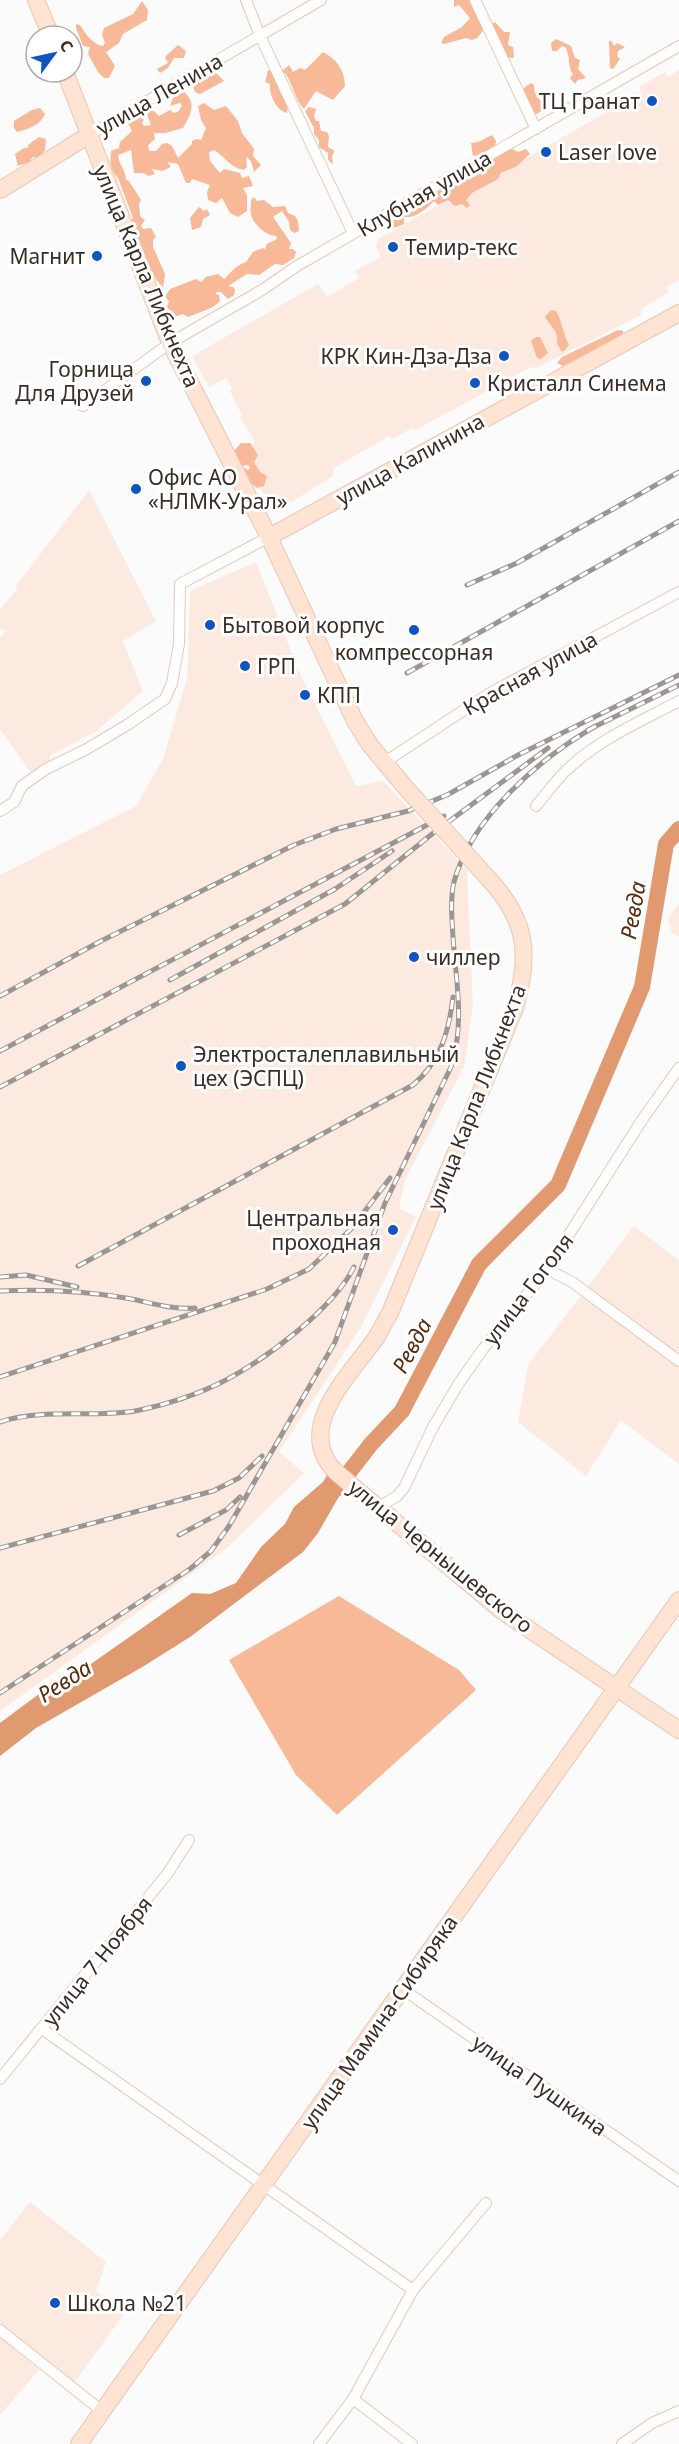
<svg xmlns="http://www.w3.org/2000/svg" width="679" height="2444" viewBox="0 0 679 2444" font-family="'Noto Sans',sans-serif">
<style>
.built{fill:#fceae0}
.green{fill:#f7b998}
.water{fill:#e19970}
.lines{fill:none;stroke-linecap:round;stroke-linejoin:round}
.river{stroke:#e19970;stroke-width:16}
.street-casing{stroke:#eac6b2;stroke-width:12}
.secondary-casing{stroke:#eac6b2;stroke-width:18}
.street{stroke:#fff;stroke-width:10}
.secondary{stroke:#ffe3d3;stroke-width:16}
.rail-casing{stroke:#9c9592;stroke-width:5}
.rail{stroke:#fff;stroke-width:3;stroke-dasharray:9;stroke-linecap:butt}
.secondary-bridge-casing{stroke:#eac6b2;stroke-width:18;stroke-linecap:butt}
.secondary-bridge{stroke:#ffe3d3;stroke-width:16}
.poi-dot{fill:#0f55c0;stroke:#fff;stroke-width:2}
.labels{text-anchor:middle;dominant-baseline:central;stroke-width:6;stroke-linejoin:round;paint-order:stroke}
.street-label{font-size:21px;fill:#3a2c24;stroke:#fff}
.poi-label{font-size:21px;fill:#3a2c24;stroke:#fff;text-anchor:start}
.water-label{font-size:22px;font-style:italic;fill:#592b0c;stroke:#fff}
</style>
<rect width="100%" height="100%" fill="#fbfbfb"/>
<!-- built -->
<g class="built">
<polygon points="679,70 679,280 666,287 669,292 641,309 641,315 536,368 531,367 414,431 412,428 392,439 389,436 334,468 333,476 274,513 240,450 255,442 240,417 242,415 230,391 232,389 226,378 209,387 192,356 318,284 327,297 359,278 355,271 381,257 376,247 378,239 447,200 449,203 641,92 639,87 665,72 667,77"/>
<polygon points="89,490 156,621 123,641 143,691 95,732 49,756 51,761 31,773 0,729 0,637 5,632 0,628 0,610 18,588 16,586"/>
<polygon points="256,562 300,674 356,786 383,781 467,870 473,1005 464,1067 405,1180 399,1208 416,1217 361,1327 279,1452 304,1473 227,1548 0,1711 0,875 136,806 163,759 187,678 190,594 192,590"/>
<polygon points="679,903 679,937 672,933 668,919"/>
<polygon points="634,1226 679,1260 679,1464 621,1420 586,1476 518,1422 528,1365"/>
<polygon points="30,2202 106,2262 96,2291 124,2314 74,2383 0,2324 0,2240"/>
<polygon points="0,2337 39,2370 0,2415"/>
</g>
<!-- green -->
<g class="green">
<polygon points="454,0 473,0 487,26 477,38 472,40 466,38 444,44 441,43 444,37 462,27 470,18 459,5 454,7"/>
<path d="M142,1L148,10L147,20L123,34L119,43L106,52L115,66L109,78H104L98,72L88,54L90,47L83,46L76,28V24L80,25C85,33 93,45 103,46L105,43L102,35L104,28L133,14Z"/>
<path d="M495,22L504,32H510L508,45L513,47L514,56L513,58L507,57C502,45 496,37 492,24Z"/>
<path d="M556,39L571,46L575,58L580,60L578,69L586,78L578,80L575,84L570,78L573,74C567,66 571,56 565,47L562,46L557,51H552L551,43Z"/>
<polygon points="611,40 614,46 617,43 625,47 618,51 617,56 620,59 613,69 610,68 609,42"/>
<polygon points="178,45 186,51 184,58 174,58 168,68 160,73 157,69 168,63 165,57"/>
<path d="M323,52C336,59 345,70 345,86L333,100L316,91L304,109C294,98 293,84 285,73H280L289,65L293,72L300,68L305,70Z"/>
<path d="M268,70L274,74L281,95L284,96L288,106L287,113C276,110 269,95 270,84L265,82Z"/>
<polygon points="209,71 215,72 224,81 200,94 195,92 191,80"/>
<path d="M531,83L534,85C535,95 535,95 543,103L541,111L537,114L533,112L523,92L524,88Z"/>
<path d="M182,90C197,102 192,113 183,128L165,133H154L155,139L148,145L149,151H156L162,144L167,143L172,146L178,158L192,144V141L196,139L201,140L206,128L201,120L198,106L204,103L214,110L226,106L238,121L242,133L254,149L253,156L261,165L254,172L251,161L246,157L247,167L244,170C230,168 226,157 214,150L209,152L210,161L220,173L224,169L240,173L242,178L249,176L253,186L243,188L247,195V211L238,217L230,213L222,198L216,203L208,200L207,192L210,185L192,179L190,183H186L178,164L167,162L171,167L162,171L152,169L155,174L149,176L143,173H134L131,150L118,155C119,165 126,170 126,180L129,181L141,200L139,204L140,216L145,220L141,226L143,229L151,228L156,237L153,240V247L165,274L163,288L152,274L128,223L133,218L118,178C110,171 110,160 111,151L119,148L120,142L132,131L126,119L136,111L140,113L144,119L142,123L144,126L151,125L147,114L150,111H154L159,116L170,110L174,113L179,111L182,105L180,103L170,106L173,98Z"/>
<polygon points="309,107 316,109 314,116 316,121 319,121 321,131 327,132 329,136 328,147 335,151 332,156 333,164 328,160 328,153 319,147 319,140 314,134 314,128 305,111"/>
<path d="M40,108L45,114C41,125 28,129 17,132L14,128V121L32,110Z"/>
<polygon points="492,135 496,141 495,146 488,153 473,156 471,143 478,142"/>
<polygon points="39,137 46,139 45,150 39,157 33,157 29,162 18,166 15,154 24,148 28,148 28,145"/>
<path d="M510,148L518,152L526,149L530,154L517,166L501,173L498,179L472,193L466,200L470,205L467,208L462,204L455,206L448,200L438,205L434,201C426,209 417,218 404,217V224L389,230L386,228L388,221L386,217L409,209L411,205Z"/>
<path d="M254,197L257,201L264,200L273,207L285,206L288,213L295,216L298,221L299,231L294,233L290,230L289,222L282,211L273,217L291,243L289,249H293L296,252L294,258L283,265L275,264L259,275L247,274L228,286L233,287L235,290L234,295L228,299L221,292H217L215,294L219,295L220,301C212,310 199,312 188,317L183,314L174,317L167,307L169,301L165,297L170,289L196,279L201,282L206,277L218,274L224,279C231,272 237,265 246,262L253,252L263,248L265,249L267,244L277,239L276,236C266,236 254,225 251,215C250,211 251,204 251,200Z"/>
<polygon points="199,207 204,211 207,209 210,215 203,219 201,227 192,230 190,218"/>
<path d="M551,310L556,311C562,321 563,334 569,345L564,351H561L557,343C559,331 550,326 545,317Z"/>
<polygon points="618,330 623,331 623,335 563,366 557,363 562,357"/>
<polygon points="536,337 540,337 548,353 541,359 537,358 531,341"/>
<polygon points="241,443 250,443 258,455 254,462 260,472 267,476 264,486 257,488 248,481 246,473 243,472 244,468 248,470 250,468 248,465 242,466 234,451"/>
<polygon points="339,1596 459,1670 476,1690 337,1815 296,1775 229,1660"/>
</g>
<!-- water -->
<polygon class="water" points="329,1472 345,1486 318,1533 303,1552 190,1637 144,1666 36,1728 0,1756 0,1723 63,1676 81,1671 192,1593 210,1594 236,1583 261,1547 285,1524 294,1507 323,1482"/>
<g class="lines">
<!-- river -->
<polyline class="river" points="336,1489 371,1444 402,1411 479,1264 558,1185 642,987 666,844 679,829"/>
<!-- street casing -->
<g class="street-casing">
<g id="street">
<polyline points="246,0 260,36 353,233"/>
<polyline points="475,0 536,129"/>
<polyline points="89,135 321,0"/>
<polyline points="83,406 170,343 262,290 297,266 679,46"/>
<polyline points="385,762 490,693 679,592"/>
<path d="M536,806C547,793 557,778 570,767C601,738 642,721 679,701"/>
<polyline points="0,811 14,802 22,786 46,769 85,750 127,725 165,699 172,683 179,644 180,584 269,537"/>
<polyline points="547,1269 572,1282 679,1361"/>
<polyline points="379,1507 397,1496 404,1488 433,1427 459,1383 483,1349 547,1269 644,1117 679,1068"/>
<polyline points="401,1988 679,2181"/>
<polyline points="42,2029 413,2290"/>
<polyline points="0,2079 168,1873 189,1840"/>
<polyline points="0,2330 102,2411"/>
<polyline points="353,2399 412,2444"/>
<polyline points="319,2444 353,2399 413,2290 486,2203"/>
<polyline points="622,2444 652,2423 679,2411"/>
</g>
</g>
<!-- secondary casing -->
<g class="secondary-casing">
<g id="secondary">
<polyline points="36,0 51,36"/>
<polyline points="65,72 170,343 269,537 355,721 370,745 405,787"/>
<polyline points="0,190 89,135"/>
<polyline points="269,537 679,313"/>
<path d="M487,877C527,919 531,954 515,1008L390,1313C385,1321 381,1330 376,1338C351,1374 292,1429 336,1472L502,1611L679,1730"/>
<polyline points="79,2444 679,1600"/>
</g>
</g>
<!-- street -->
<use href="#street" class="street"/>
<!-- secondary -->
<use href="#secondary" class="secondary"/>
<!-- rail casing -->
<g class="rail-casing">
<g id="rail">
<polyline points="467,585 517,563 679,472"/>
<polyline points="407,673 679,521"/>
<polyline points="588,730 679,685"/>
<polyline points="170,980 335,889 392,851"/>
<polyline points="0,996 99,942 294,845 336,829 408,811 447,795 520,754 679,675"/>
<polyline points="0,1051 444,816"/>
<polyline points="0,1087 345,904 432,834 548,748"/>
<path d="M78,1266L413,1085C440,1062 449,1032 453,997"/>
<polyline points="0,1277 26,1275 77,1287"/>
<path d="M0,1291C41,1289 85,1291 126,1298C149,1302 171,1310 195,1308"/>
<polyline points="0,1377 267,1289 309,1269 351,1229 390,1178"/>
<path d="M0,1422C44,1408 90,1418 135,1411C165,1405 199,1394 226,1380C267,1358 333,1309 354,1267"/>
<polyline points="179,1535 226,1510 240,1497"/>
<polyline points="0,1548 213,1491 239,1478 262,1456"/>
<path d="M0,1693L190,1569L211,1551L229,1526L335,1342L385,1203L451,1067C465,1023 456,982 453,937C452,919 450,899 454,882C471,818 539,759 594,727"/>
</g>
</g>
<!-- rail -->
<use href="#rail" class="rail"/>
<!-- secondary-bridge casing -->
<g class="secondary-bridge-casing">
<polyline id="secondary-bridge" points="405,787 487,877"/>
</g>
<!-- secondary-bridge -->
<use href="#secondary-bridge" class="secondary-bridge"/>
</g>
<!-- markers -->
<g class="poi-dot">
<circle cx="652" cy="101" r="6"/>
<circle cx="546" cy="152" r="6"/>
<circle cx="393" cy="247" r="6"/>
<circle cx="97" cy="256" r="6"/>
<circle cx="504" cy="356" r="6"/>
<circle cx="146" cy="381" r="6"/>
<circle cx="475" cy="383" r="6"/>
<circle cx="136" cy="489" r="6"/>
<circle cx="210" cy="625" r="6"/>
<circle cx="414" cy="630" r="6"/>
<circle cx="245" cy="666" r="6"/>
<circle cx="305" cy="695" r="6"/>
<circle cx="414" cy="957" r="6"/>
<circle cx="181" cy="1066" r="6"/>
<circle cx="393" cy="1230" r="6"/>
<circle cx="55" cy="2303" r="6"/>
</g>
<g class="labels">
<!-- street labels -->
<g class="street-label">
<text transform="translate(159 94) rotate(-30)">улица Ленина</text>
<text transform="translate(424 193) rotate(-30)">Клубная улица</text>
<text transform="translate(147 276) rotate(67)">улица Карла Либкнехта</text>
<text transform="translate(410 459) rotate(-29)">улица Калинина</text>
<text transform="translate(530 673) rotate(-29)">Красная улица</text>
<text transform="translate(476 1097) rotate(-69)">улица Карла Либкнехта</text>
<text transform="translate(528 1289) rotate(-53)">улица Гоголя</text>
<text transform="translate(441 1556) rotate(39)">улица Чернышевского</text>
<text transform="translate(97 1961) rotate(-51)">улица 7 Ноября</text>
<text transform="translate(379 2022) rotate(-55)">улица Мамина-Сибиряка</text>
<text transform="translate(540 2085) rotate(35)">улица Пушкина</text>
</g>
<!-- poi labels -->
<g class="poi-label">
<text x="640" y="101" text-anchor="end">ТЦ Гранат</text>
<text x="558" y="152">Laser love</text>
<text x="405" y="247">Темир-текс</text>
<text x="85" y="256" text-anchor="end">Магнит</text>
<text x="492" y="356" text-anchor="end">КРК Кин-Дза-Дза</text>
<text x="134" y="369" text-anchor="end">Горница<tspan x="134" dy="24">Для Друзей</tspan></text>
<text x="487" y="383">Кристалл Синема</text>
<text x="148" y="477">Офис АО<tspan x="148" dy="24">«НЛМК-Урал»</tspan></text>
<text x="222" y="625">Бытовой корпус</text>
<text x="414" y="652" text-anchor="middle">компрессорная</text>
<text x="257" y="666">ГРП</text>
<text x="317" y="695">КПП</text>
<text x="426" y="957">чиллер</text>
<text x="193" y="1054">Электросталеплавильный<tspan x="193" dy="24">цех (ЭСПЦ)</tspan></text>
<text x="381" y="1218" text-anchor="end">Центральная<tspan x="381" dy="24">проходная</tspan></text>
<text x="67" y="2303">Школа №21</text>
</g>
<!-- water labels -->
<g class="water-label">
<text transform="translate(632 910) rotate(-80)">Ревда</text>
<text transform="translate(411 1345) rotate(-62)">Ревда</text>
<text transform="translate(64 1680) rotate(-33)">Ревда</text>
</g>
</g>
<!-- north arrow -->
<g transform="translate(54 54) rotate(57)"><circle r="28" fill="#ffffff" stroke="#b0aba7" stroke-width="1.5"/>
<path d="M0-4.5L10 22L0 15L-10 22Z" fill="#0f55c0"/>
<text y="-9" font-size="16" font-weight="bold" text-anchor="middle" fill="#3a2c24">С</text>
</g>
</svg>
